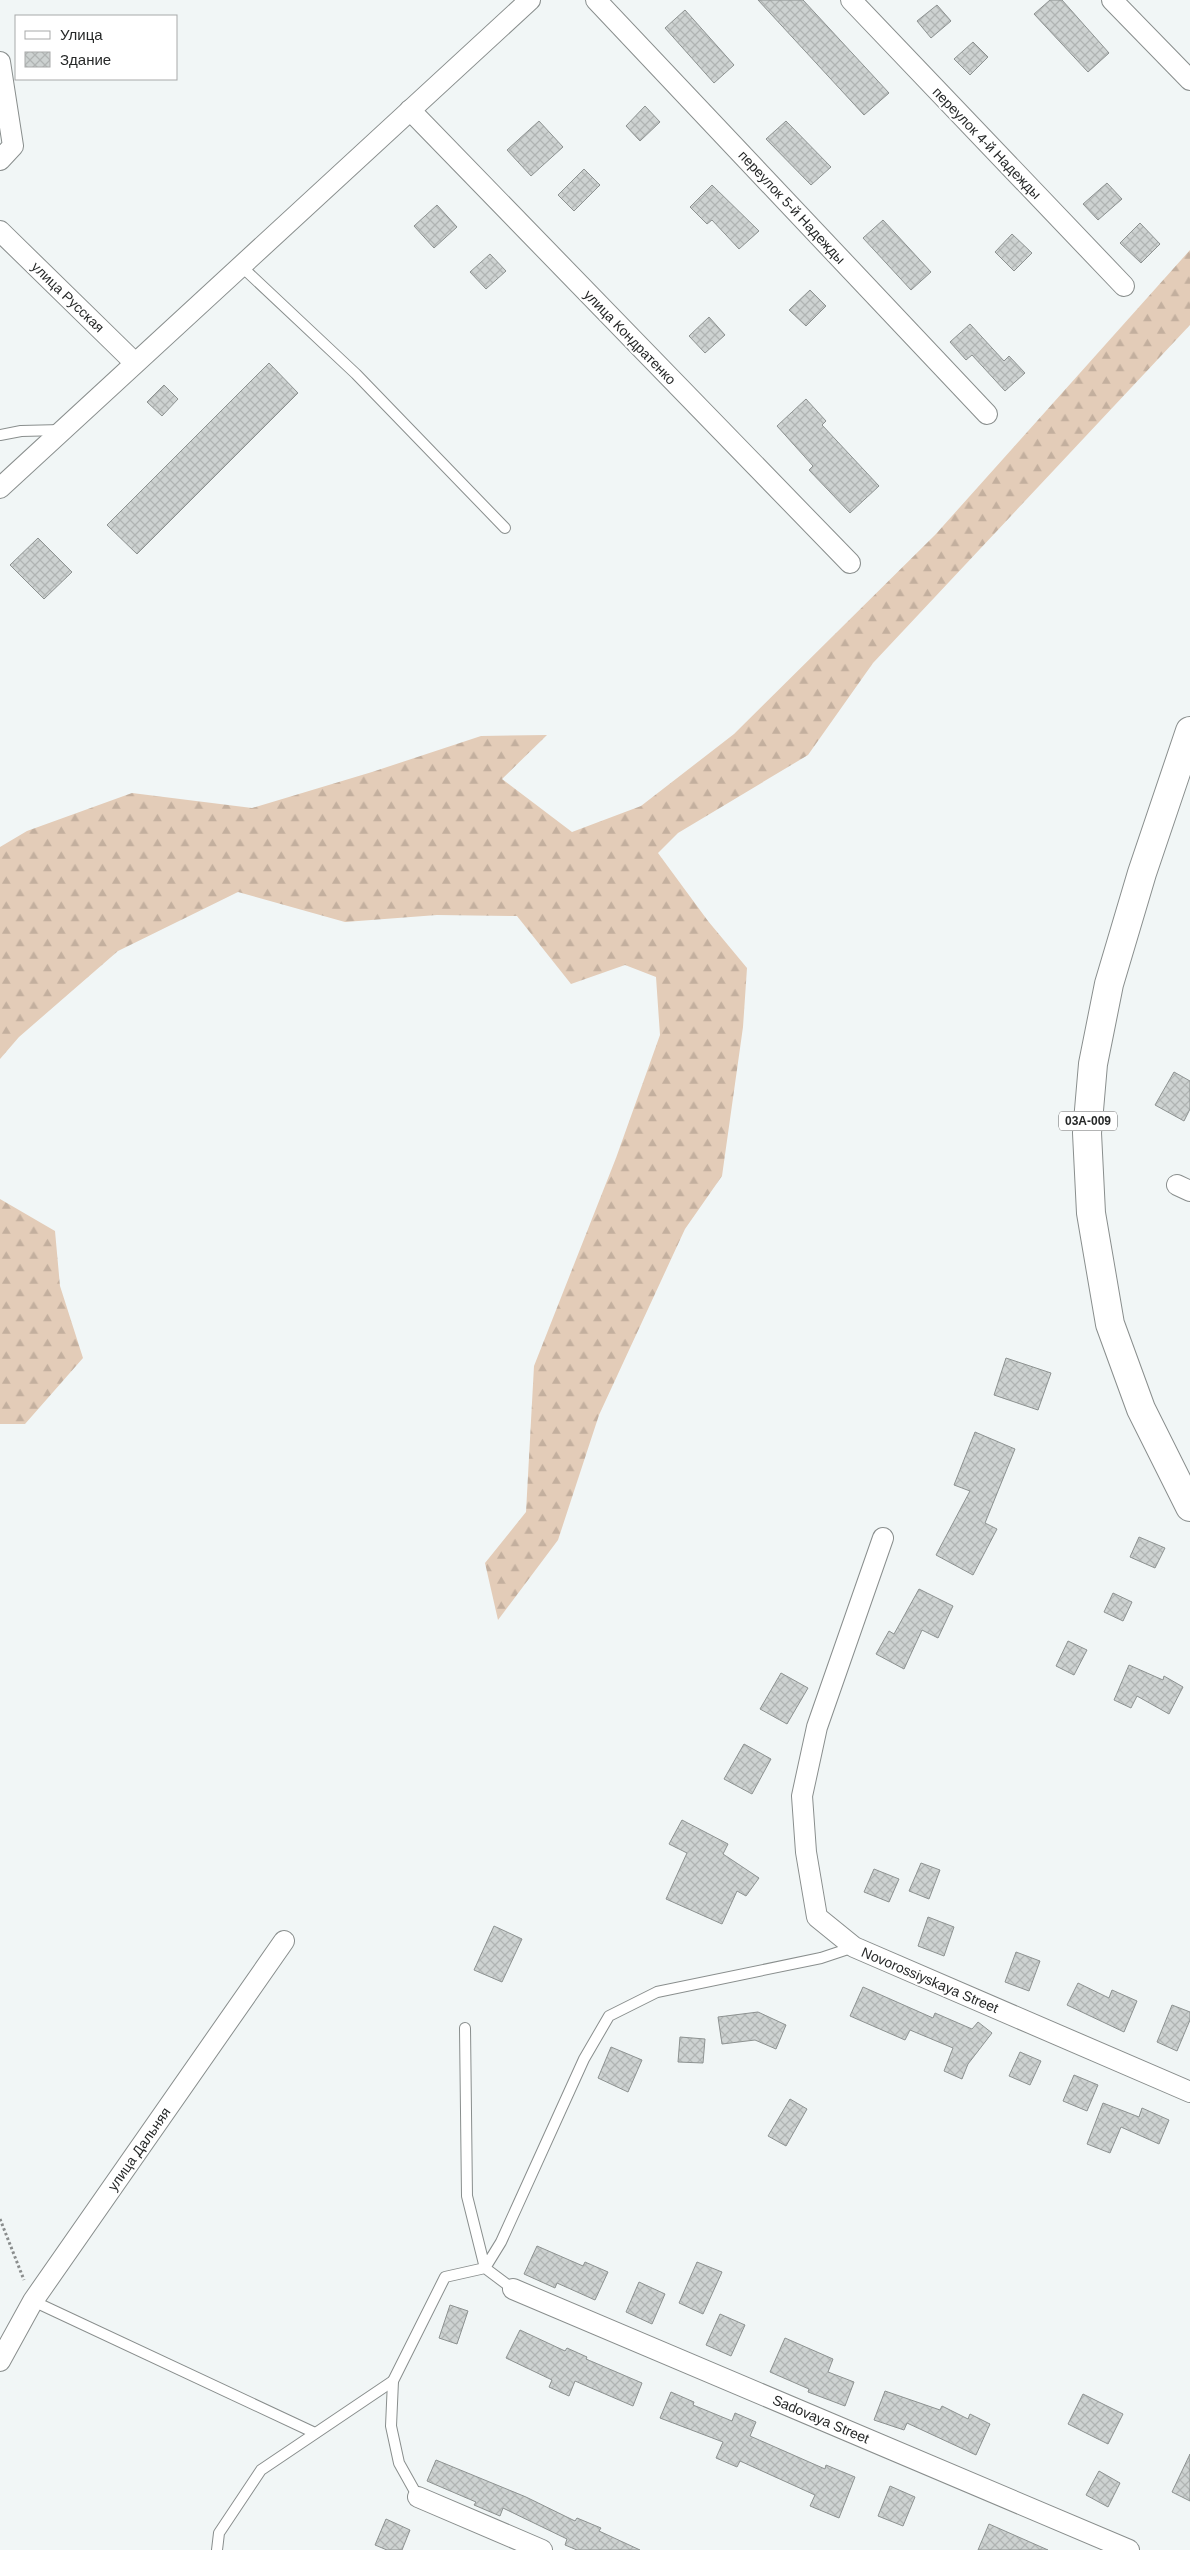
<svg xmlns="http://www.w3.org/2000/svg" width="1190" height="2550" viewBox="0 0 1190 2550" font-family="Arial,sans-serif">
<style>
.forest{fill:url(#forest-firs)}
.building{fill:url(#building-cross-hatch);stroke:#8d9291}
.lines{fill:none;stroke-linecap:round;stroke-linejoin:round}
.service-casing{stroke:#898e8d;stroke-width:12}
.minor-casing{stroke:#898e8d;stroke-width:22}
.primary-casing{stroke:#898e8d;stroke-width:30}
.path{stroke:#8a8d8d;stroke-width:3;stroke-dasharray:2.5 2.5;stroke-linecap:butt}
.service{stroke:#fff;stroke-width:10}
.minor{stroke:#fff;stroke-width:20}
.primary{stroke:#fff;stroke-width:28}
.labels{text-anchor:middle;dominant-baseline:central;stroke-width:4;stroke-linejoin:round;paint-order:stroke}
.shield{fill:#fff;stroke:#676868;stroke-width:1}
.shield-label{font-size:12px;font-weight:bold;fill:#262828}
.street-label{font-size:14px;fill:#262828;stroke:#fff}
</style>
<defs>
<pattern id="forest-firs" width="22" height="20" patternUnits="userSpaceOnUse" patternTransform="scale(1.25)"><rect width="22" height="20" fill="#e3ccb8"/><path d="M5 1l3.5 6h-7zM16 11l3.5 6h-7z" fill="#c3af9e"/></pattern>
<pattern id="building-cross-hatch" width="8" height="8" patternUnits="userSpaceOnUse" patternTransform="scale(1.25)"><rect width="8" height="8" fill="#cdd2d1"/><path d="M0 0l8 8M0 8l8-8" fill="none" stroke="#b0b4b3"/></pattern>
</defs>
<rect width="100%" height="100%" fill="#f1f6f6"/>
<!-- forest -->
<g class="forest">
<polygon points="1190,250 1190,325 873,663 808,755 678,833 658,853 708,921 747,968 743,1027 722,1176 685,1229 599,1415 558,1540 498,1620 485,1563 526,1512 534,1366 616,1158 660,1035 656,977 625,965 571,984 517,916 437,915 345,922 238,892 118,951 19,1037 0,1059 0,847 27,831 132,793 252,808 372,772 481,736 547,735 502,779 572,832 641,806 734,734 935,535"/>
<polygon points="0,1199 55,1231 60,1286 83,1358 25,1424 0,1424"/>
</g>
<!-- building -->
<g class="building">
<polygon points="758,0 803,0 889,93 864,115"/>
<polygon points="1050,0 1062,0 1109,53 1088,72 1034,14"/>
<polygon points="937,5 951,21 931,38 917,21"/>
<polygon points="685,10 734,65 714,83 665,28"/>
<polygon points="973,42 988,57 970,75 954,59"/>
<polygon points="645,106 660,122 640,141 626,126"/>
<polygon points="539,121 563,147 531,176 507,150"/>
<polygon points="786,121 831,167 811,185 766,139"/>
<polygon points="584,169 600,185 574,211 558,195"/>
<polygon points="1107,183 1122,199 1098,220 1083,204"/>
<polygon points="712,185 759,231 739,249 712,220 707,224 690,207"/>
<polygon points="437,205 457,227 434,248 414,226"/>
<polygon points="883,220 931,272 911,290 863,238"/>
<polygon points="1140,223 1160,244 1141,263 1120,243"/>
<polygon points="1012,234 1032,253 1014,271 995,252"/>
<polygon points="490,254 506,271 486,289 470,272"/>
<polygon points="810,290 826,306 806,326 789,310"/>
<polygon points="709,317 725,335 705,353 689,336"/>
<polygon points="970,324 1004,361 1009,356 1025,373 1005,391 972,355 966,360 950,342"/>
<polygon points="269,363 298,393 137,554 107,525"/>
<polygon points="164,385 178,399 162,416 147,402"/>
<polygon points="806,399 826,421 822,425 879,486 850,513 809,470 813,466 777,426"/>
<polygon points="38,538 72,572 44,599 10,565"/>
<polygon points="1174,1072 1190,1081 1190,1109 1184,1121 1155,1105"/>
<polygon points="1006,1358 1051,1373 1038,1410 994,1395"/>
<polygon points="975,1432 1015,1449 985,1523 997,1529 973,1575 936,1555 970,1491 954,1485"/>
<polygon points="1139,1537 1165,1548 1155,1568 1130,1557"/>
<polygon points="919,1589 953,1606 938,1638 922,1630 904,1669 876,1654 889,1631 894,1634"/>
<polygon points="1113,1593 1132,1602 1123,1621 1104,1612"/>
<polygon points="1068,1641 1087,1650 1074,1675 1056,1666"/>
<polygon points="1129,1665 1163,1680 1164,1676 1183,1687 1169,1714 1137,1696 1131,1708 1114,1700"/>
<polygon points="781,1673 808,1688 787,1724 760,1709"/>
<polygon points="744,1744 771,1759 752,1794 724,1779"/>
<polygon points="682,1820 728,1844 723,1854 759,1878 746,1896 737,1891 722,1924 666,1899 687,1853 669,1844"/>
<polygon points="921,1863 940,1870 929,1899 909,1891"/>
<polygon points="874,1869 899,1879 889,1902 864,1892"/>
<polygon points="928,1917 954,1927 944,1956 918,1946"/>
<polygon points="494,1926 522,1939 502,1982 474,1970"/>
<polygon points="1016,1952 1040,1961 1029,1991 1005,1982"/>
<polygon points="1078,1983 1109,1998 1112,1990 1137,2001 1124,2032 1067,2005"/>
<polygon points="863,1987 933,2018 935,2013 972,2029 978,2022 992,2033 968,2064 962,2079 944,2071 953,2048 910,2030 905,2040 850,2016"/>
<polygon points="1172,2005 1190,2012 1190,2020 1177,2051 1157,2042"/>
<polygon points="758,2012 786,2025 776,2049 755,2040 722,2044 718,2017"/>
<polygon points="680,2037 705,2039 703,2063 678,2062"/>
<polygon points="611,2047 642,2060 628,2092 598,2078"/>
<polygon points="1020,2052 1041,2061 1030,2085 1009,2076"/>
<polygon points="1074,2075 1098,2085 1087,2111 1063,2101"/>
<polygon points="790,2099 807,2109 786,2146 768,2136"/>
<polygon points="1103,2103 1139,2117 1142,2108 1169,2120 1159,2144 1121,2127 1110,2153 1087,2144"/>
<polygon points="537,2246 583,2266 585,2262 608,2272 595,2300 557,2283 555,2288 524,2274"/>
<polygon points="697,2262 722,2272 703,2314 679,2303"/>
<polygon points="639,2282 665,2294 652,2324 626,2312"/>
<polygon points="450,2305 468,2311 457,2344 439,2338"/>
<polygon points="720,2314 745,2325 731,2356 706,2345"/>
<polygon points="520,2330 565,2351 567,2348 587,2357 586,2359 642,2383 633,2406 575,2381 569,2396 549,2387 552,2380 506,2358"/>
<polygon points="785,2338 833,2359 828,2372 854,2382 845,2406 808,2392 809,2389 770,2372"/>
<polygon points="885,2391 940,2410 942,2406 968,2419 970,2414 990,2424 976,2455 907,2423 904,2430 874,2420"/>
<polygon points="671,2392 694,2402 693,2405 732,2421 735,2413 756,2422 750,2436 825,2469 826,2465 855,2477 839,2518 810,2506 815,2495 740,2461 737,2467 716,2458 723,2442 660,2418"/>
<polygon points="1083,2394 1123,2414 1108,2444 1068,2424"/>
<polygon points="1190,2454 1190,2501 1172,2492"/>
<polygon points="436,2460 526,2497 575,2521 577,2518 601,2528 599,2531 640,2550 577,2550 565,2545 567,2539 503,2508 500,2516 474,2505 476,2502 427,2481"/>
<polygon points="1099,2471 1120,2483 1108,2507 1086,2495"/>
<polygon points="890,2486 915,2497 903,2526 878,2516"/>
<polygon points="386,2519 410,2530 402,2550 387,2550 375,2545"/>
<polygon points="989,2524 1048,2550 978,2550"/>
</g>
<g class="lines">
<!-- service casing -->
<g class="service-casing">
<g id="service">
<polyline points="241,266 356,374 505,528"/>
<polyline points="0,435 21,431 61,430"/>
<polyline points="465,2028 467,2196 485,2268 501,2242 584,2059 609,2016 657,1992 821,1958 854,1947"/>
<polyline points="33,2301 315,2433"/>
<polyline points="418,2497 399,2463 391,2426 393,2381 445,2277 485,2268 513,2289"/>
<polyline points="217,2550 219,2533 261,2470 393,2381"/>
</g>
</g>
<!-- minor casing -->
<g class="minor-casing">
<g id="minor">
<polyline points="596,0 987,414"/>
<polyline points="851,0 1124,286"/>
<polyline points="1112,0 1190,80"/>
<polyline points="0,62 13,146 0,160"/>
<polyline points="410,110 850,563"/>
<polyline points="0,231 135,363"/>
<polyline points="0,488 530,0"/>
<polyline points="1177,1185 1190,1191"/>
<polyline points="883,1538 817,1727 802,1796 806,1852 817,1917 854,1947 1190,2092"/>
<polyline points="513,2289 1129,2550"/>
<polyline points="0,2361 33,2301 284,1941"/>
<polyline points="418,2497 542,2550"/>
</g>
</g>
<!-- primary casing -->
<g class="primary-casing">
<polyline id="primary" points="1190,731 1142,873 1109,984 1093,1064 1087,1133 1091,1213 1110,1324 1141,1409 1190,1507"/>
</g>
<!-- path -->
<polyline class="path" points="0,2219 24,2280"/>
<!-- service -->
<use href="#service" class="service"/>
<!-- minor -->
<use href="#minor" class="minor"/>
<!-- primary -->
<use href="#primary" class="primary"/>
</g>
<g class="labels">
<!-- shield labels -->
<rect class="shield" x="1059" y="1111.5" width="58" height="19" rx="4"/>
<g class="shield-label">
<text x="1088" y="1121">03А-009</text>
</g>
<!-- street labels -->
<g class="street-label">
<text transform="translate(987 143) rotate(46)">переулок 4-й Надежды</text>
<text transform="translate(792 207) rotate(47)">переулок 5-й Надежды</text>
<text transform="translate(68 297) rotate(44)">улица Русская</text>
<text transform="translate(630 337) rotate(46)">улица Кондратенко</text>
<text transform="translate(930 1980) rotate(23)">Novorossiyskaya Street</text>
<text transform="translate(139 2149) rotate(-55)">улица Дальняя</text>
<text transform="translate(821 2419) rotate(23)">Sadovaya Street</text>
</g>
</g>
<!-- legend -->
<rect x="15" y="15" width="162" height="65" fill="#ffffff" stroke="#a8a9a9"/>
<rect x="25" y="31" width="25" height="8" fill="#ffffff" stroke="#a8a9a9"/>
<text x="60" y="40" font-size="15" fill="#262828">Улица</text>
<rect x="25" y="52" width="25" height="15" fill="url(#building-cross-hatch)" stroke="#a8a9a9"/>
<text x="60" y="65" font-size="15" fill="#262828">Здание</text>
</svg>
